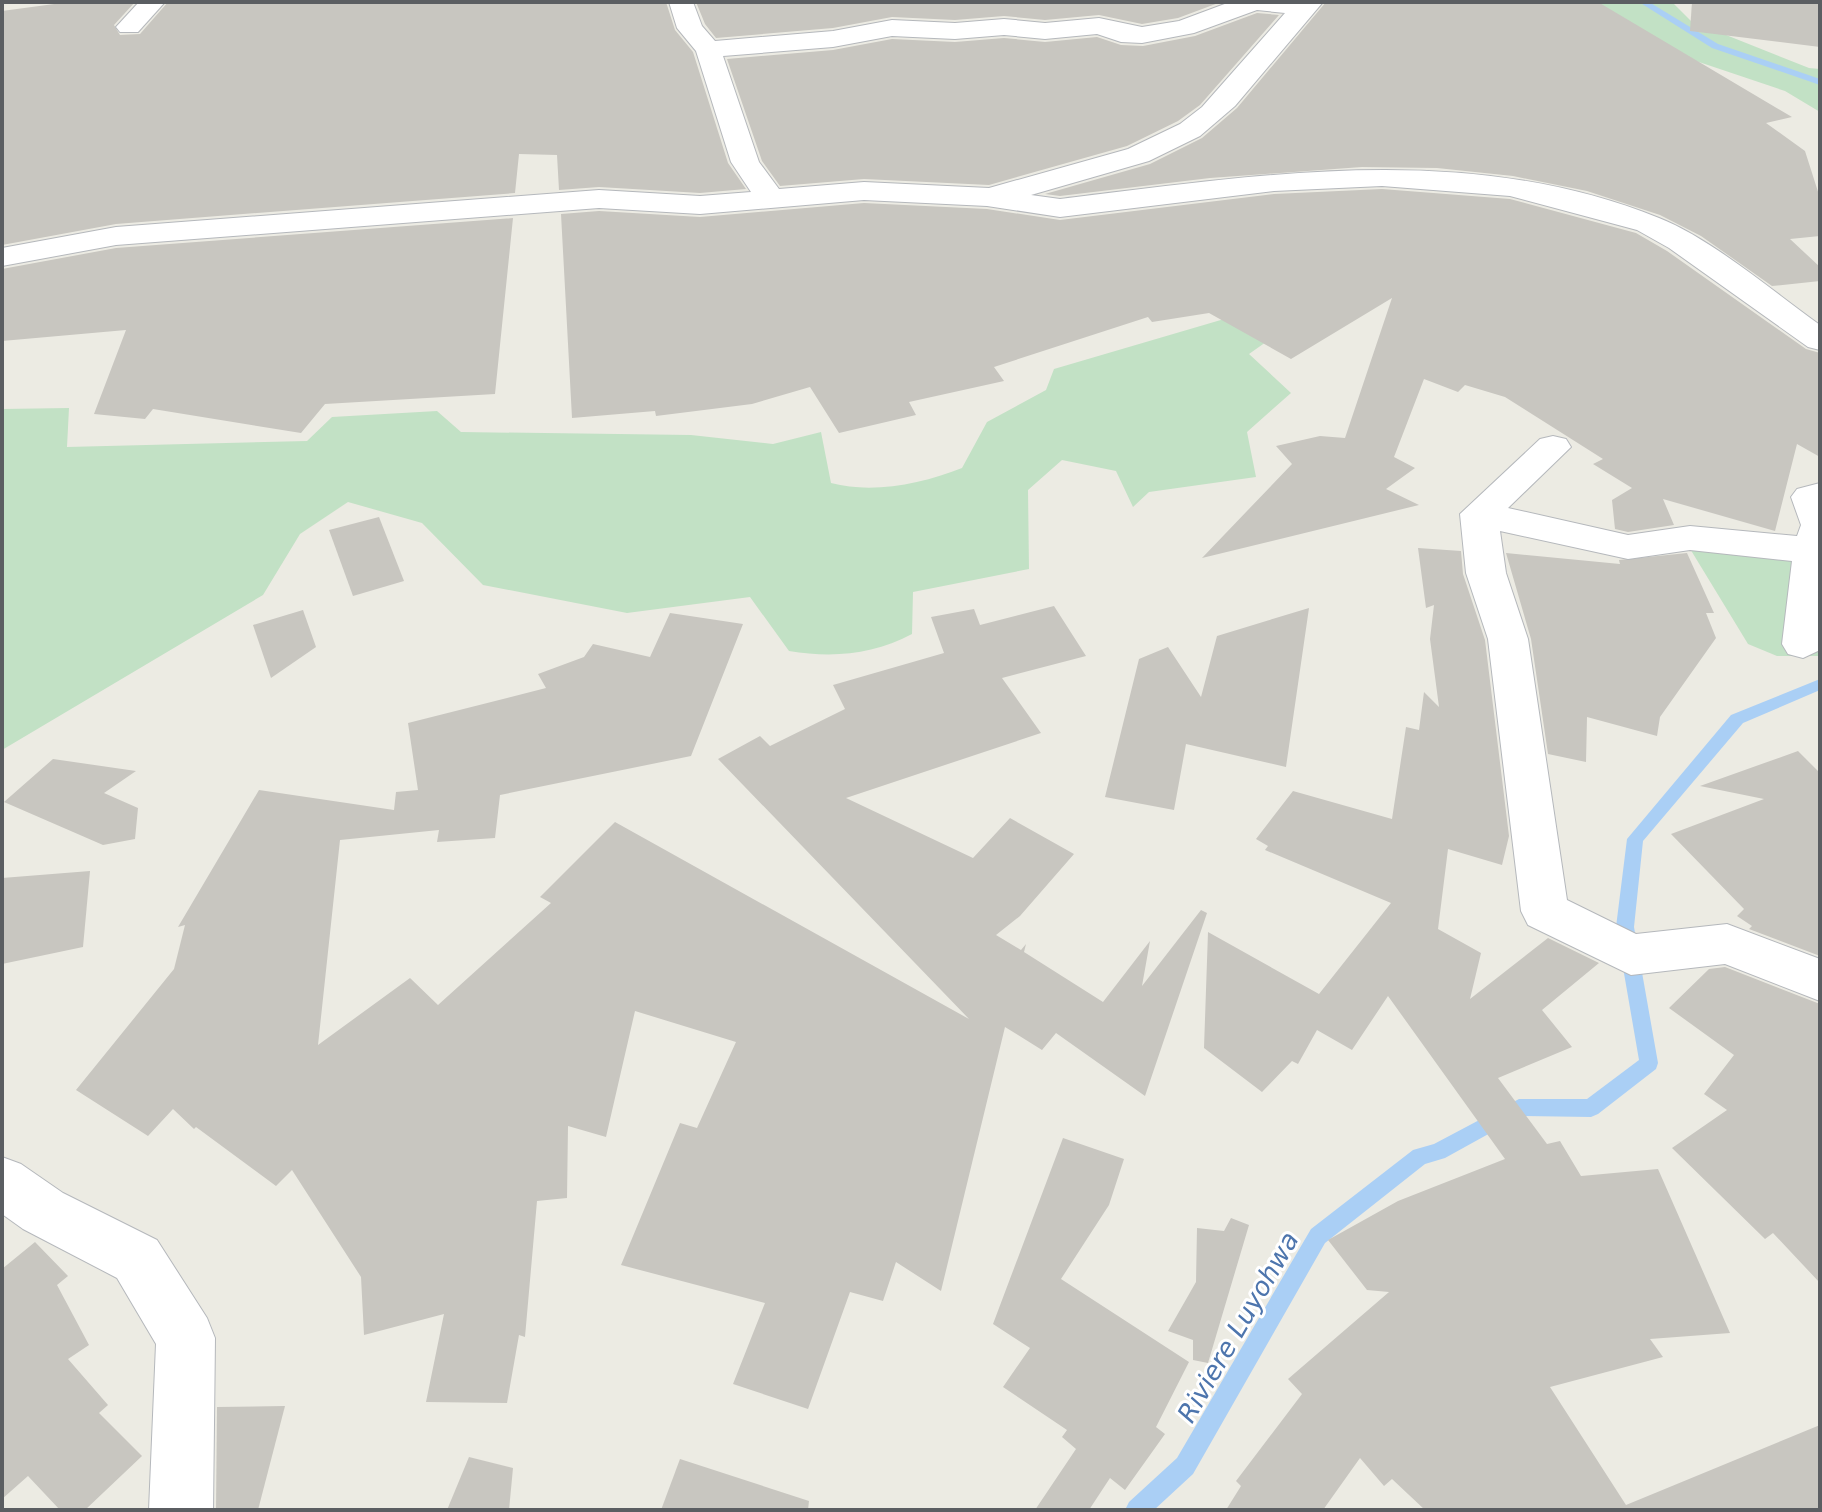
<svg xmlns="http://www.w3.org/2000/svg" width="1822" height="1512" viewBox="0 0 1822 1512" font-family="'DejaVu Sans',sans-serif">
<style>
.green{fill:#c2e1c5}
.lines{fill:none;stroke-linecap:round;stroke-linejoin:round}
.stream{fill:#aacff5;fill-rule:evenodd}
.building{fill:#c8c6c0}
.minor-casing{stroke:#b5b8bc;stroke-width:2}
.minor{fill:#fff;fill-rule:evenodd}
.labels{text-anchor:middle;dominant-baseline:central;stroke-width:6;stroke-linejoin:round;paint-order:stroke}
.water-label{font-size:26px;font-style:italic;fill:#4d75ad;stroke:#fff}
</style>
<rect width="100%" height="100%" fill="#ecebe3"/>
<!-- green -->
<g class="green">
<polygon points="1571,2 1672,2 1691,21 1809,68 1820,69 1820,112 1785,91 1574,20"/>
<path d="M1321,303L1249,354L1291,393L1247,432L1256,477L1149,492L1133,507L1116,471L1062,460L1028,490L1029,569L913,592L912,634C873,655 832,658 789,651L750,597L627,613L483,585L422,523L348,502L300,534L263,595L2,750V409L69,408L67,447L307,441L332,417L437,411L461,432L691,435L773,444L821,432L831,483C872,494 922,484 962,468L987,422L1046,390L1054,369L1231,317Z"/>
<polygon points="1678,529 1820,558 1820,656 1777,656 1748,644"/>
</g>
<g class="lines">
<!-- stream -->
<g class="stream">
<polygon points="1639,2 1649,2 1718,44 1820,79 1820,85 1712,48"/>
<polygon points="1820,679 1820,690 1743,723 1643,841 1634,927 1658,1063 1656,1069 1598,1114 1591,1117 1521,1116 1445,1158 1425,1164 1325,1243 1193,1474 1154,1510 1125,1510 1129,1502 1177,1458 1311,1229 1413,1150 1434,1144 1519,1099 1587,1099 1639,1060 1616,927 1627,839 1731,715"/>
</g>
</g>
<!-- building -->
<g class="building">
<polygon points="69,2 135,2 114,25 120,35 140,34 168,2 666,2 675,30 693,52 728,163 746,189 700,193 599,187 559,190 557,155 519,154 515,193 116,224 2,245 2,11"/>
<polygon points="696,2 1221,2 1178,18 1142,24 1099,15 1045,20 1004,16 955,20 892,17 833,28 716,38 705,24"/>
<polygon points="1326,2 1598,2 1792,117 1766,123 1805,151 1820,198 1820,236 1790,239 1820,267 1820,281 1772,286 1701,236 1660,215 1587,191 1513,176 1437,168 1362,167 1210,178 1060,196 1045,194 1150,164 1202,138 1237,108"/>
<polygon points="1692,2 1820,2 1820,47 1690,31"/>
<polygon points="1257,13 1279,15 1200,105 1178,121 1127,146 989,185 864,179 780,186 762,161 727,59 833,50 892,39 955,42 1004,38 1045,42 1097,37 1121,45 1143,46 1195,36"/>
<polygon points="1382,189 1510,199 1636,233 1667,251 1806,349 1820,353 1820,457 1797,444 1775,531 1663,499 1674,525 1628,532 1615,529 1612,500 1632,488 1593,464 1603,459 1505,397 1465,385 1458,392 1424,379 1394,457 1415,468 1386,489 1419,505 1202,558 1292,464 1276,446 1320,436 1345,438 1392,298 1291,359 1209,313 1152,322 1148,317 994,367 1004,381 909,402 916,415 839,433 810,387 752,404 656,416 655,411 572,418 561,214 599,211 700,217 864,203 987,209 1060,220 1274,194"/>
<polygon points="513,218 495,394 325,404 301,433 153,409 145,419 94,414 126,330 2,341 2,269 116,248"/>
<polygon points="379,517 404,581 353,596 329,530"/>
<polygon points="1418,548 1461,551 1463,574 1485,640 1509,836 1502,865 1448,849 1438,929 1481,953 1470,999 1548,938 1599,963 1542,1010 1572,1047 1498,1078 1547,1144 1560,1141 1581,1176 1658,1169 1730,1333 1650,1339 1663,1357 1550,1387 1626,1505 1820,1425 1820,1510 1425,1510 1392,1479 1384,1486 1360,1458 1323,1510 1226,1510 1241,1486 1236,1481 1302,1394 1288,1379 1389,1292 1367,1290 1328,1240 1398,1201 1505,1159 1388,996 1352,1050 1317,1030 1298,1064 1292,1061 1262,1092 1204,1048 1208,932 1319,994 1391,903 1265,850 1268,846 1256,839 1293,791 1392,819 1406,727 1419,730 1424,692 1439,707 1430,639 1434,605 1426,608"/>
<polygon points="1506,553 1620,564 1619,560 1687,553 1714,613 1706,613 1716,638 1660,717 1657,736 1587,717 1586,762 1548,754 1531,639"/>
<polygon points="1054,606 1086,656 1002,678 1041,733 846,798 973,858 1010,818 1074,854 1020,916 996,935 1021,950 1026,944 1024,952 1103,1002 1150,941 1142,986 1201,910 1207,913 1145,1096 1056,1033 1042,1050 1005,1027 941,1291 896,1262 883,1301 850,1292 808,1409 733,1384 765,1303 621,1265 680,1123 697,1128 736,1042 635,1011 606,1137 568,1126 567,1198 537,1201 525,1337 519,1335 507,1403 426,1402 444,1314 364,1335 361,1277 292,1170 276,1186 196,1127 194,1129 173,1109 148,1136 76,1090 174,969 185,925 178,927 259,790 394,810 396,792 418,790 408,723 546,688 538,674 584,657 593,644 650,657 670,613 743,624 691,756 500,795 495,838 437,842 439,830 340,840 318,1045 410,978 438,1005 551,903 540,897 615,822 969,1019 718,759 760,736 770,746 845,709 833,685 944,653 931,617 974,609 980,625"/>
<polygon points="1309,608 1286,767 1186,744 1174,810 1105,797 1139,659 1168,647 1201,697 1217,636"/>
<polygon points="303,610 316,647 271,678 253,625"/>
<polygon points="1798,751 1820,773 1820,956 1749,929 1752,926 1737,916 1744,909 1671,834 1764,799 1700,786"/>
<polygon points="53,759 136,771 104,793 138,808 135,839 103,845 4,802"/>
<polygon points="90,871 83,947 2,964 2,878"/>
<polygon points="1725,967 1820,1004 1820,1283 1773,1233 1765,1239 1672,1148 1727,1110 1704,1094 1734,1055 1669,1008 1709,969"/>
<polygon points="1063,1138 1124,1159 1109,1205 1061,1279 1189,1362 1156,1427 1165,1434 1125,1490 1110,1478 1089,1510 1035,1510 1076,1449 1062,1437 1067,1430 1003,1387 1030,1348 993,1324"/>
<polygon points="1231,1218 1249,1225 1208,1363 1193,1360 1193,1340 1168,1331 1196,1282 1197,1228 1224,1231"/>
<polygon points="35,1242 68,1276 57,1285 89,1345 68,1359 108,1405 99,1413 142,1456 85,1510 60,1510 28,1476 2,1499 2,1269"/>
<polygon points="285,1406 258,1510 216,1510 217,1407"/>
<polygon points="469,1457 513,1468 509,1510 447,1510"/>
<polygon points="680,1459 809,1501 808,1510 661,1510"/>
</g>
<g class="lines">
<!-- minor casing -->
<g class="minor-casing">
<g id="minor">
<polygon points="139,2 165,2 138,32 120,32 116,27"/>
<path d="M669,2H693L702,26L715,41L833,31L892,20L955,23L1004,19L1045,23L1099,18L1142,27L1179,21L1230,2H1323L1235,106L1200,136L1149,161L1031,195L1060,199C1258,175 1467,140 1659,218C1712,239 1772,291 1820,325V350L1808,347L1669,248L1637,230L1510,196L1382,186L1274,191L1060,217L987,206L864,200L700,214L599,208L116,245L2,266V248L116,227L599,190L700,196L751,192L731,162L696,51L677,28ZM1257,10L1285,13L1202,107L1180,124L1128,149L989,188L864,182L779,189L759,162L723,56L833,47L892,36L955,39L1004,35L1045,39L1097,34L1121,42L1142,43L1194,33Z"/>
<polygon points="1553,436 1566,439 1571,447 1508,508 1628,535 1690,526 1797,536 1801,525 1791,497 1797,489 1820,483 1820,650 1803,658 1788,654 1782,644 1792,561 1690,550 1628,559 1500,531 1506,573 1528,639 1567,900 1636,934 1727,924 1820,959 1820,1001 1725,964 1631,975 1528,925 1521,911 1488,639 1466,573 1460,514 1540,439"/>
<polygon points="2,1157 21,1164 63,1193 157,1240 207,1318 215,1338 213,1510 149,1510 156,1344 117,1278 23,1229 2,1214"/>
</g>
</g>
<!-- minor -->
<use href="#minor" class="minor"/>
</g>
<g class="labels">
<!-- water labels -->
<g class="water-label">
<text transform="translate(1238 1327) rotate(-60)">Riviere Luyohwa</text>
</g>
</g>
<!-- border -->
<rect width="1822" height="1512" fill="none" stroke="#5b5e62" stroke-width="8"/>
</svg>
